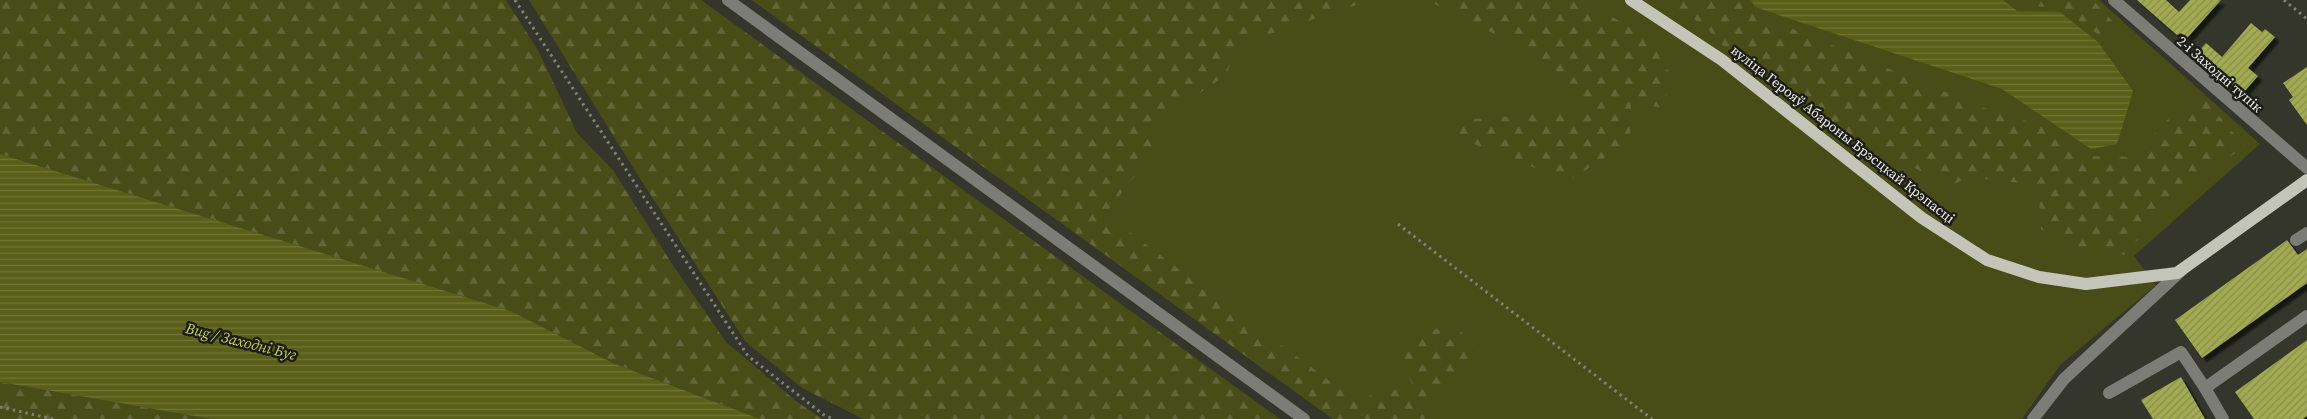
<svg xmlns="http://www.w3.org/2000/svg" width="2307" height="419" viewBox="0 0 2307 419" font-family="'Source Serif 4',serif">
<style>
.grass{fill:#484c16}
.forest{fill:url(#forest-firs)}
.water{fill:url(#water-rules)}
.building{fill:url(#building-hatch);filter:url(#shadow)}
.lines{fill:none;stroke-linecap:round;stroke-linejoin:round}
.path{stroke:#7f8076;stroke-width:3;stroke-dasharray:2.5 4;stroke-linecap:butt}
.minor{stroke:#7c7d77;stroke-width:12}
.major{stroke:#c3c5b9;stroke-width:12}
.labels{text-anchor:middle;dominant-baseline:central;stroke-width:5;stroke-linejoin:round;paint-order:stroke}
.street-label{font-size:14px;fill:#eff0e9;stroke:#1d1d18}
.water-label{font-size:15px;font-style:italic;fill:#c8d359;stroke:#1d1d18}
</style>
<defs>
<pattern id="forest-firs" width="22" height="20" patternUnits="userSpaceOnUse" patternTransform="scale(1.25)"><rect width="22" height="20" fill="#484c16"/><path d="M5 1l3.5 6h-7zM16 11l3.5 6h-7z" fill="#636638"/></pattern>
<pattern id="water-rules" width="6" height="5" patternUnits="userSpaceOnUse" patternTransform="scale(1.25)"><rect width="6" height="5" fill="#595f17"/><path d="M0 2.5h6" fill="none" stroke="#717639"/></pattern>
<pattern id="building-hatch" width="6" height="6" patternUnits="userSpaceOnUse" patternTransform="scale(1.25)"><rect width="6" height="6" fill="#a2ab51"/><path d="M-1 1l2-2M0 6l6-6M5 7l2-2" fill="none" stroke="#878d4e"/></pattern>
<filter id="shadow"><feDropShadow dx="4.5" dy="4.5" stdDeviation="1" flood-color="#0009"/></filter>
</defs>
<rect width="100%" height="100%" fill="#35362b"/>
<!-- grass -->
<polygon class="grass" points="752,0 2099,0 2260,144 2134,256 2156,285 2060,365 2022,419 1333,419"/>
<!-- forest -->
<g class="forest">
<polygon points="0,0 506,0 539,52 577,133 613,170 672,264 726,342 796,401 822,419 760,419 615,364 511,311 0,154"/>
<polygon points="529,0 701,0 1280,419 863,419 802,388 745,341 634,169"/>
<polygon points="752,0 1371,0 1240,44 1225,76 1154,124 1157,148 1105,214 1358,402 1392,384 1416,393 1404,366 1407,336 1453,325 1474,345 1455,385 1427,405 1426,419 1333,419"/>
<polygon points="1426,0 1582,0 1655,41 1659,56 1669,72 1665,108 1631,103 1630,142 1568,181 1451,135 1472,119 1495,118 1543,112 1580,111 1568,81 1533,53"/>
<polygon points="1666,0 1743,0 1751,12 1984,108 2061,132 2085,156 2132,157 2172,115 2203,97 2245,147 2190,182 2124,255 2110,250 2075,248 2041,229 2038,185 1967,177 1951,186 1824,123 1745,69 1706,27"/>
<polygon points="2013,0 2093,0 2113,22 2099,35 2061,8 2019,5"/>
<polygon points="0,382 207,418 211,419 0,419"/>
</g>
<!-- water -->
<g class="water">
<polygon points="1751,0 2003,0 2017,11 2060,12 2098,42 2133,91 2117,144 2091,149 2002,89 1755,7"/>
<polygon points="0,154 511,311 615,364 760,419 211,419 0,382"/>
</g>
<!-- building -->
<g class="building">
<polygon points="2137,0 2166,0 2179,12 2190,0 2221,0 2187,38 2181,33 2177,35"/>
<polygon points="2251,23 2262,32 2265,29 2275,37 2248,68 2258,76 2242,94 2196,54 2206,43 2222,57"/>
<polygon points="2307,67 2307,125 2289,100 2293,97 2283,83"/>
<polygon points="2287,240 2298,255 2307,249 2307,283 2202,358 2175,320"/>
<polygon points="2307,340 2307,416 2303,419 2254,419 2235,392"/>
<polygon points="2181,377 2205,419 2153,419 2141,400"/>
</g>
<g class="lines">
<!-- path -->
<g class="path">
<polyline points="515,0 748,356 824,415 833,419"/>
<polyline points="2284,0 2307,19"/>
<polyline points="1398,224 1652,419"/>
<polyline points="0,407 53,419"/>
</g>
<!-- minor -->
<g class="minor">
<polyline points="728,0 1304,419"/>
<polyline points="2114,0 2307,168"/>
<polyline points="2296,240 2307,233"/>
<polyline points="2109,393 2181,352 2205,388"/>
<polyline points="2033,419 2064,379 2183,269"/>
<polyline points="2223,419 2205,388 2307,316"/>
</g>
<!-- major -->
<polyline class="major" points="1631,0 1722,60 1922,218 1987,260 2039,277 2086,284 2177,273 2307,180"/>
</g>
<g class="labels">
<!-- street labels -->
<g class="street-label">
<text transform="translate(2220 74) rotate(41)">2-і Заходні тупік</text>
<text transform="translate(1843 134) rotate(38)">вуліца Герояў Абароны Брэсцкай Крэпасці</text>
</g>
<!-- water labels -->
<g class="water-label">
<text transform="translate(241 341) rotate(14)">Bug / Заходні Буг</text>
</g>
</g>
</svg>
